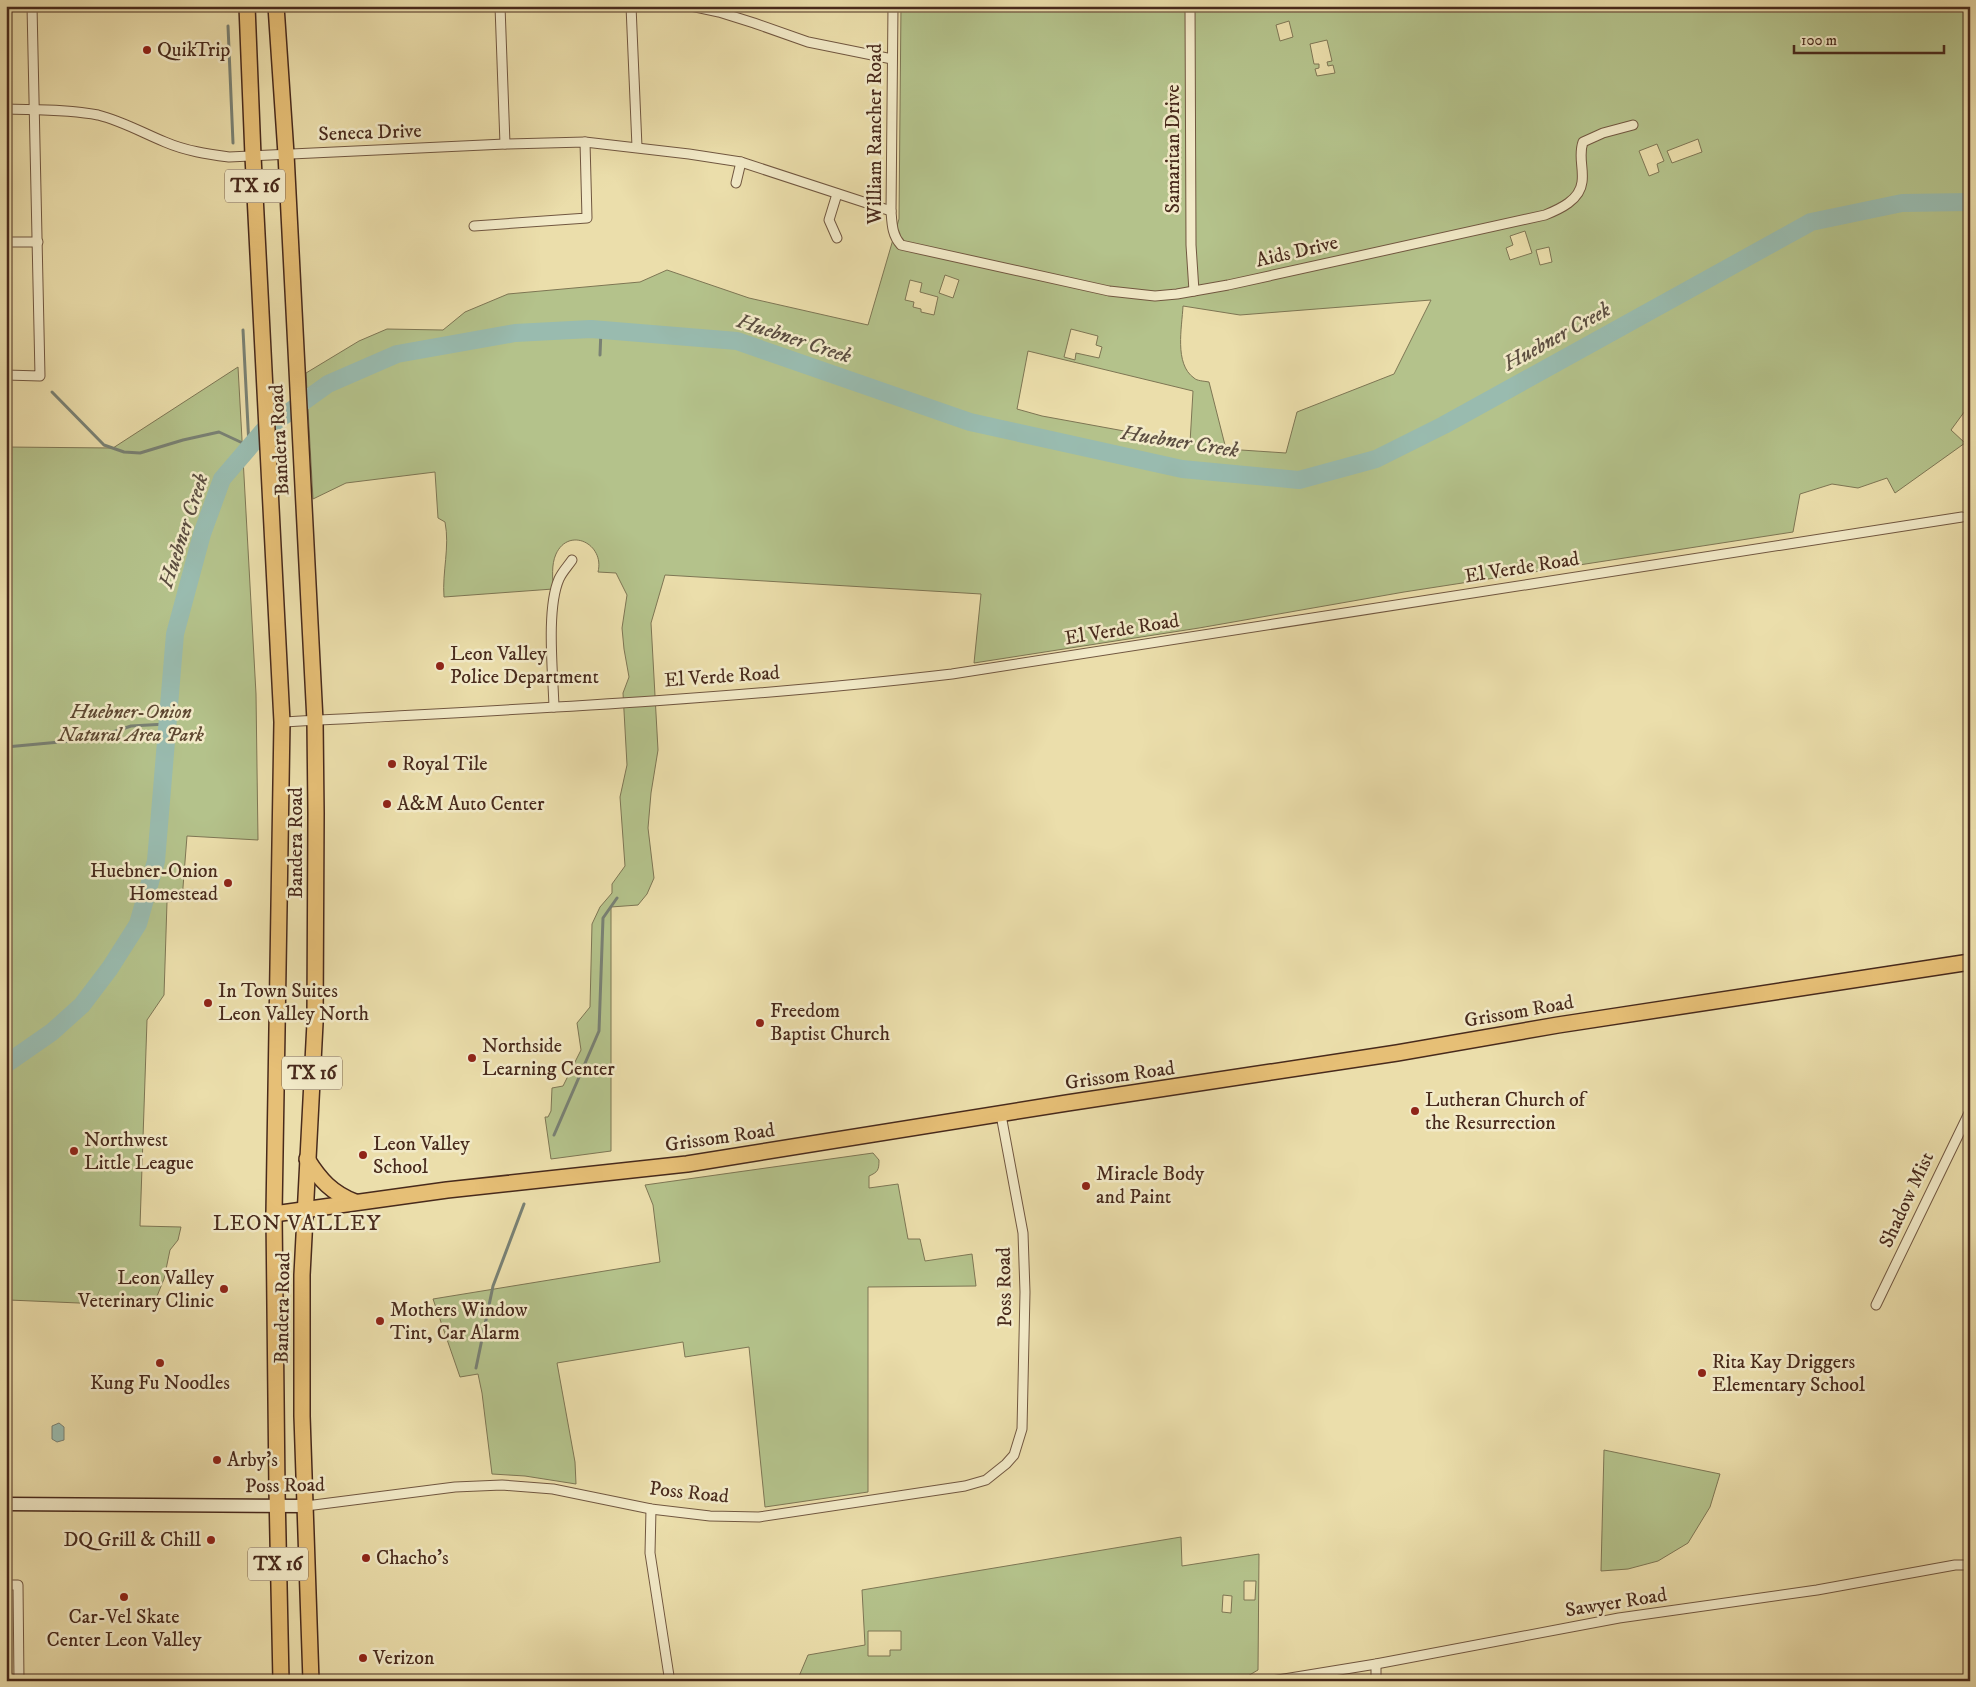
<svg xmlns="http://www.w3.org/2000/svg" width="1976" height="1687" viewBox="0 0 1976 1687" font-family="'IM FELL DW Pica',serif">
<style>
.green{fill:#b4c28b;stroke:#7e7654;fill-rule:evenodd}
.water{fill:#99bbaf;stroke:#798174}
.lines{fill:none;stroke-linecap:round;stroke-linejoin:round}
.stream{stroke:#798174;stroke-width:3}
.river{stroke:#99bbaf;stroke-width:18}
.street-casing{stroke:#715740;stroke-width:11}
.secondary-casing{stroke:#482a1c;stroke-width:15}
.primary-casing{stroke:#482a1c;stroke-width:18}
.street{stroke:#f2eac8;stroke-width:9}
.secondary{stroke:#f2eac8;stroke-width:12}
.primary{stroke:#e6bf76;stroke-width:15}
.poi-dot{fill:#8f2418;stroke:#f2eac8;stroke-width:2}
.labels{text-anchor:middle;dominant-baseline:central;stroke-width:5;stroke-linejoin:round;paint-order:stroke}
.shield{fill:#f2eac8;stroke:#7b6450;stroke-width:1}
.shield-label{font-size:19px;font-weight:bold;fill:#482a1c}
.poi-label{font-size:20px;fill:#482a1c;stroke:#f2eac8;text-anchor:start}
.street-label{font-size:20px;fill:#482a1c;stroke:#f2eac8}
.park-label{font-size:20px;font-style:italic;fill:#5e4832;stroke:#f2eac8}
.water-label{font-size:21px;font-style:italic;fill:#5c4e41;stroke:#f2eac8}
.quarter-label{font-size:22px;letter-spacing:1px;fill:#482a1c;stroke:#f2eac8}
</style>
<rect width="100%" height="100%" fill="#ebdeab"/>
<filter id="stains"><feTurbulence type="fractalNoise" baseFrequency=".004" numOctaves="4"/><feColorMatrix values="0 0 0 0 .2 0 0 0 0 .09 0 0 0 0 .02 0 0 0 .5 -.17"/></filter>
<radialGradient id="worn" r=".72"><stop offset=".6" stop-color="#630" stop-opacity="0"/><stop offset="1" stop-color="#630" stop-opacity=".3"/></radialGradient>
<!-- green -->
<g class="green">
<path d="M901,6H1970V404L1951,430L1965,443L1895,493L1887,478L1858,488L1832,484L1800,494L1793,532L1404,592L1199,628L974,663L981,594L665,575L651,623L658,750L651,793L648,828L654,878L647,894L638,905L611,907V1151L551,1159L545,1117H548L551,1111L552,1088L563,1086L581,1050L577,1023L590,1007L592,924L600,907L612,893V884L625,866L620,797L627,765L623,693L629,677L624,649L622,628L627,595L616,573L598,572C605,544 569,526 556,554C551,565 553,578 553,589L444,597C442,572 450,547 445,522L438,518L435,472L346,483L313,499L306,373L359,341L387,329L443,330L465,312L508,294L640,282L667,270L749,298L868,325L899,219ZM1289,21L1293,37L1280,41L1276,25ZM1327,40L1332,61L1327,62L1328,66L1333,65L1335,73L1317,76L1315,69L1319,68V64H1314L1310,44ZM1698,139L1702,152L1672,163L1667,151ZM1657,144L1664,161L1657,164L1659,172L1649,176L1639,151ZM1525,231L1532,253L1510,260L1506,248L1513,245L1510,236ZM1549,247L1552,262L1540,265L1536,250ZM945,275L959,280L953,298L939,293ZM910,280L922,283L920,292L938,297L934,315L921,312V309L913,307L914,302L905,300ZM1431,300L1394,374L1297,412L1286,453L1226,449L1209,382C1204,381 1197,381 1194,378C1174,364 1182,327 1183,306L1240,315ZM1071,329L1098,336L1096,345L1102,347L1099,358L1076,353L1075,360L1064,357ZM1028,351L1193,391L1190,443L1042,416L1017,409Z"/>
<polygon points="238,367 256,694 258,840 187,836 182,900 167,902 164,995 147,1020 140,1226 181,1227 178,1240 170,1250 164,1279 155,1301 102,1304 9,1300 8,1365 6,1365 6,447 113,448"/>
<path d="M873,1153L879,1160C879,1170 878,1172 869,1176V1188L898,1184L908,1239H920L925,1261L972,1254L976,1286L868,1287V1492L765,1507L749,1347L685,1357L683,1342L557,1363L575,1462L576,1484L525,1476L492,1474L482,1393L478,1374L460,1377L433,1299L660,1262L653,1205L645,1185Z"/>
<polygon points="1604,1450 1720,1474 1710,1507 1688,1543 1658,1561 1628,1569 1601,1571"/>
<path d="M1181,1537L1182,1566L1259,1554L1258,1670L1246,1677L1224,1681H797L808,1655L865,1645L862,1590ZM1244,1581H1256L1255,1600H1244ZM1223,1595L1232,1596L1231,1613L1222,1612ZM868,1631H901V1650H890V1656H868Z"/>
</g>
<!-- water -->
<polygon class="water" points="59,1423 64,1427 64,1440 57,1442 52,1439 52,1426"/>
<g class="lines">
<!-- stream -->
<g class="stream">
<polyline points="228,26 233,143"/>
<polyline points="233,174 233,179"/>
<polyline points="600,355 601,330"/>
<polyline points="52,392 104,445 124,452 140,453 183,440 219,432 249,446 243,330"/>
<polyline points="6,747 92,739 131,726 166,724"/>
<polyline points="554,1135 599,1031 603,918 617,898"/>
<polyline points="476,1368 493,1286 524,1204"/>
</g>
<!-- river -->
<polyline class="river" points="6,1064 52,1032 82,1005 110,968 138,924 156,861 175,634 202,534 222,479 264,430 328,384 397,354 515,333 591,329 737,341 970,422 1182,469 1299,480 1376,459 1444,425 1811,222 1902,203 1970,202"/>
<!-- street casing -->
<g class="street-casing">
<g id="street">
<polyline points="500,6 505,144"/>
<polyline points="631,6 637,147"/>
<polyline points="691,6 719,12 754,23 808,42 892,59"/>
<path d="M893,6L891,211C892,224 892,235 901,245L1109,291L1155,296L1177,294L1228,285L1545,215C1560,209 1580,200 1582,182C1584,168 1578,156 1583,142L1603,133L1633,125"/>
<polyline points="1190,6 1191,245 1194,291"/>
<path d="M6,109C36,110 68,109 98,115C122,121 143,133 165,142C186,151 207,154 229,157L505,144L585,142L689,154L741,162L891,211"/>
<polyline points="736,183 741,162"/>
<polyline points="474,226 587,218 585,142"/>
<polyline points="837,238 829,220 837,194"/>
<polyline points="6,242 38,242"/>
<polyline points="6,375 40,376 32,6"/>
<path d="M554,707C553,673 546,609 559,579C562,572 568,566 572,560"/>
<path d="M282,722C505,710 730,700 952,674L1962,517"/>
<polyline points="1876,1305 1970,1111"/>
<polyline points="306,1506 455,1487 502,1485 553,1489 651,1509 710,1516 759,1517 965,1486 986,1480 1006,1464 1014,1455 1022,1429 1025,1292 1023,1233 1001,1115"/>
<polyline points="651,1509 650,1553 669,1676"/>
<polyline points="6,1585 18,1585 19,1681"/>
<polyline points="1272,1681 1376,1664 1619,1618 1817,1590 1955,1565 1966,1565"/>
<polyline points="1376,1681 1376,1664"/>
</g>
</g>
<!-- secondary casing -->
<g class="secondary-casing">
<polyline id="secondary" points="6,1504 306,1506"/>
</g>
<!-- primary casing -->
<g class="primary-casing">
<g id="primary">
<polyline points="247,6 253,156 282,722 274,1214 277,1491 281,1681"/>
<polyline points="276,6 286,154 315,721 316,813 315,1023 302,1275 302,1416 311,1681"/>
<path d="M307,1159C320,1180 332,1193 355,1202"/>
<polyline points="274,1214 447,1190 687,1164 1067,1103 1397,1053 1558,1025 1970,962"/>
</g>
</g>
<!-- street -->
<use href="#street" class="street"/>
<!-- secondary -->
<use href="#secondary" class="secondary"/>
<!-- primary -->
<use href="#primary" class="primary"/>
</g>
<!-- markers -->
<g class="poi-dot">
<circle cx="147" cy="50" r="5"/>
<circle cx="440" cy="666" r="5"/>
<circle cx="392" cy="764" r="5"/>
<circle cx="387" cy="804" r="5"/>
<circle cx="228" cy="883" r="5"/>
<circle cx="208" cy="1003" r="5"/>
<circle cx="760" cy="1023" r="5"/>
<circle cx="472" cy="1058" r="5"/>
<circle cx="1415" cy="1111" r="5"/>
<circle cx="74" cy="1151" r="5"/>
<circle cx="363" cy="1155" r="5"/>
<circle cx="1086" cy="1186" r="5"/>
<circle cx="224" cy="1289" r="5"/>
<circle cx="380" cy="1321" r="5"/>
<circle cx="160" cy="1363" r="5"/>
<circle cx="1702" cy="1373" r="5"/>
<circle cx="217" cy="1460" r="5"/>
<circle cx="211" cy="1540" r="5"/>
<circle cx="366" cy="1558" r="5"/>
<circle cx="124" cy="1597" r="5"/>
<circle cx="363" cy="1658" r="5"/>
</g>
<g class="labels">
<!-- shield labels -->
<g class="shield">
<rect x="225" y="169.5" width="60" height="33" rx="4"/>
<rect x="282" y="1056.5" width="60" height="33" rx="4"/>
<rect x="248" y="1547.5" width="60" height="33" rx="4"/>
</g>
<g class="shield-label">
<text x="255" y="186">TX 16</text>
<text x="312" y="1073">TX 16</text>
<text x="278" y="1564">TX 16</text>
</g>
<!-- poi labels -->
<g class="poi-label">
<text x="157" y="50">QuikTrip</text>
<text x="450" y="654">Leon Valley<tspan x="450" dy="23">Police Department</tspan></text>
<text x="402" y="764">Royal Tile</text>
<text x="397" y="804">A&amp;M Auto Center</text>
<text x="218" y="871" text-anchor="end">Huebner-Onion<tspan x="218" dy="23">Homestead</tspan></text>
<text x="218" y="991">In Town Suites<tspan x="218" dy="23">Leon Valley North</tspan></text>
<text x="770" y="1011">Freedom<tspan x="770" dy="23">Baptist Church</tspan></text>
<text x="482" y="1046">Northside<tspan x="482" dy="23">Learning Center</tspan></text>
<text x="1425" y="1100">Lutheran Church of<tspan x="1425" dy="23">the Resurrection</tspan></text>
<text x="84" y="1140">Northwest<tspan x="84" dy="23">Little League</tspan></text>
<text x="373" y="1144">Leon Valley<tspan x="373" dy="23">School</tspan></text>
<text x="1096" y="1174">Miracle Body<tspan x="1096" dy="23">and Paint</tspan></text>
<text x="214" y="1278" text-anchor="end">Leon Valley<tspan x="214" dy="23">Veterinary Clinic</tspan></text>
<text x="390" y="1310">Mothers Window<tspan x="390" dy="23">Tint, Car Alarm</tspan></text>
<text x="1712" y="1362">Rita Kay Driggers<tspan x="1712" dy="23">Elementary School</tspan></text>
<text x="160" y="1383" text-anchor="middle">Kung Fu Noodles</text>
<text x="227" y="1460">Arby's</text>
<text x="201" y="1540" text-anchor="end">DQ Grill &amp; Chill</text>
<text x="376" y="1558">Chacho's</text>
<text x="124" y="1617" text-anchor="middle">Car-Vel Skate<tspan x="124" dy="23">Center Leon Valley</tspan></text>
<text x="373" y="1658">Verizon</text>
</g>
<!-- street labels -->
<g class="street-label">
<text transform="translate(370 133) rotate(-2)">Seneca Drive</text>
<text transform="translate(875 134) rotate(-90)">William Rancher Road</text>
<text transform="translate(1173 149) rotate(-90)">Samaritan Drive</text>
<text transform="translate(1297 252) rotate(-13)">Aids Drive</text>
<text transform="translate(280 440) rotate(-93)">Bandera Road</text>
<text transform="translate(1522 568) rotate(-9)">El Verde Road</text>
<text transform="translate(1122 630) rotate(-9)">El Verde Road</text>
<text transform="translate(722 677) rotate(-4)">El Verde Road</text>
<text transform="translate(296 843) rotate(-90)">Bandera Road</text>
<text transform="translate(1519 1012) rotate(-10)">Grissom Road</text>
<text transform="translate(1120 1076) rotate(-8)">Grissom Road</text>
<text transform="translate(720 1138) rotate(-8)">Grissom Road</text>
<text transform="translate(1907 1200) rotate(-65)">Shadow Mist</text>
<text transform="translate(1005 1287) rotate(-91)">Poss Road</text>
<text transform="translate(283 1308) rotate(-89)">Bandera Road</text>
<text transform="translate(285 1486) rotate(-1)">Poss Road</text>
<text transform="translate(689 1493) rotate(6)">Poss Road</text>
<text transform="translate(1616 1603) rotate(-9)">Sawyer Road</text>
</g>
<!-- park labels -->
<g class="park-label">
<text x="131" y="712">Huebner-Onion<tspan x="131" dy="23">Natural Area Park</tspan></text>
</g>
<!-- water labels -->
<g class="water-label">
<text transform="translate(1557 337) rotate(-29)">Huebner Creek</text>
<text transform="translate(794 339) rotate(18)">Huebner Creek</text>
<text transform="translate(1180 442) rotate(9)">Huebner Creek</text>
<text transform="translate(184 531) rotate(-72)">Huebner Creek</text>
</g>
<!-- quarter labels -->
<g class="quarter-label">
<text x="297" y="1223">LEON VALLEY</text>
</g>
</g>
<!-- margin -->
<rect width="1976" height="1687" fill="none" stroke="#ebdeab" stroke-width="25"/>
<rect x="8" y="8" width="1961" height="1672" fill="none" stroke="#482a1c" stroke-width="2.5"/>
<rect x="12" y="12" width="1951" height="1662" fill="none" stroke="#482a1c"/>
<!-- scale -->
<path d="M1794 45v8h150v-8" fill="none" stroke="#482a1c" stroke-width="2.5"/>
<text x="1801" y="45" font-size="15" fill="#482a1c" stroke="#f2eac8" stroke-width="4" paint-order="stroke">100 m</text>
<rect width="100%" height="100%" filter="url(#stains)"/>
<rect width="100%" height="100%" fill="url(#worn)"/>
</svg>
